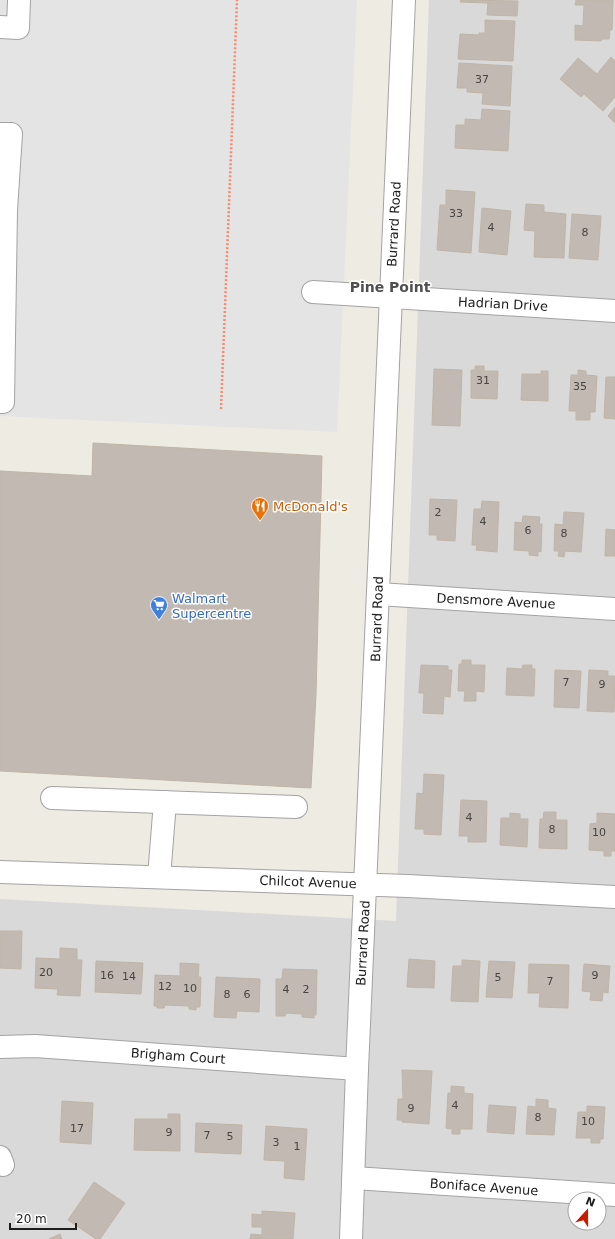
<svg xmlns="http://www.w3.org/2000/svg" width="615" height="1239" viewBox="0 0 615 1239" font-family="'DejaVu Sans',sans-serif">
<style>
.residential{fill:#dad9d9;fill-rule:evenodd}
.parking{fill:#e4e4e4}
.building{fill:#c2bab2;stroke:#bfb4a5}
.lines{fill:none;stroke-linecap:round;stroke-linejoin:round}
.minor-casing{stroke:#a3a3a3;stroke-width:24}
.path{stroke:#f88a69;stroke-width:2.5;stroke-dasharray:2 2;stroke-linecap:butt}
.minor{stroke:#fff;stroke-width:22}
.labels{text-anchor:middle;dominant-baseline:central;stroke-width:3;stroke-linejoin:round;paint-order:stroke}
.number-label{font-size:11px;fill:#464442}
.street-label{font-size:13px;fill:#1c1c1c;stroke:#fff}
.food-label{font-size:13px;fill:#c56008;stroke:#fff;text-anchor:start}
.shop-label{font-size:13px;fill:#366cbe;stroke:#fff;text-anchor:start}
.neighbourhood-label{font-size:14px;font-weight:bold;fill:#4f4f4f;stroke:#fff}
</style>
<rect width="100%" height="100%" fill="#eeebe2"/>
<!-- residential -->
<path class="residential" d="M429,0H615V1239H0V899L396,921ZM575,1199H599V1223H575Z"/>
<!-- parking -->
<polygon class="parking" points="0,0 357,0 337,432 0,416"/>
<!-- building -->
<g class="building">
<polygon points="461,0 518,1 517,16 487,15 488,3 460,2"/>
<polygon points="576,0 613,0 612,30 610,30 609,39 602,39 601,41 575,40 575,25 583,26 584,5 575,5"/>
<polygon points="485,20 515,21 513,61 458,59 460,34 479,35 479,33 485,33"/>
<polygon points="611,57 615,61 615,97 603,111 584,94 581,97 560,79 578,58 597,74"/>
<polygon points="459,63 512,66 510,106 482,104 483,93 467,92 467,88 457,88"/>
<polygon points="615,107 615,123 608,116"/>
<polygon points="482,109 510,111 508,151 455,148 456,125 465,125 465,119 481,120"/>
<polygon points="446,190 475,192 471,253 437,250 440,205 446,205"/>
<polygon points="526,204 544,205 544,212 566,214 564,258 534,257 535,231 524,230"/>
<polygon points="482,208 511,211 507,255 479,252"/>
<polygon points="572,214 601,216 598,260 569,258"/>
<polygon points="475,366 484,366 484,371 498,371 497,399 471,398 471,370 475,370"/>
<polygon points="434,369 462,370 460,426 432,425"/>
<polygon points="578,370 586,371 586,375 597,376 595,412 590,412 590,420 576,420 576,411 569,411 571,375 578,375"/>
<polygon points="541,371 548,371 548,401 521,400 522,374 541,374"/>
<polygon points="606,377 615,377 615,419 604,418"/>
<polygon points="93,443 322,456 316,695 311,788 0,771 0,471 92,476"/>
<polygon points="430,499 457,500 455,541 437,540 437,535 429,535"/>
<polygon points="482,501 499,502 497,552 476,550 477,545 472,545 474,509 481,509"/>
<polygon points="564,512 584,513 581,552 565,551 564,557 558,556 559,551 554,551 555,524 563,525"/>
<polygon points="523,516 540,517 539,524 542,524 541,552 538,551 538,556 529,555 529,551 514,550 515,522 522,523"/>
<polygon points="606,529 615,530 615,556 605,556"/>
<polygon points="462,660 471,660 471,665 485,665 484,692 476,691 476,701 464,701 465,691 458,691 459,664 462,664"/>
<polygon points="421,665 448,666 448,670 452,670 450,697 444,696 443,714 423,713 424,693 419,693"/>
<polygon points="523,665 532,665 532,669 535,669 534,696 506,695 507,668 522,669"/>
<polygon points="555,670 581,671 579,708 554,707"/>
<polygon points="589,670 608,671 608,676 615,676 614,712 587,711"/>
<polygon points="424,774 444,775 441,835 424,834 424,829 415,829 417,793 423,794"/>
<polygon points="461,800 487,801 486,842 468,842 468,836 459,836"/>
<polygon points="544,812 556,812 556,820 567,820 567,849 539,848 540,819 543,819"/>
<polygon points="510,813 520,814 520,819 528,819 527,847 500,845 501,818 510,818"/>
<polygon points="597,813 615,814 615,851 611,851 611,856 604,856 604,851 589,850 590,824 597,823"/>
<polygon points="0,931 22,931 21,969 0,968"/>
<polygon points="60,948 77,949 77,960 82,960 80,996 57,995 58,989 35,988 36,958 60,959"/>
<polygon points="409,959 435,961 434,988 407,987"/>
<polygon points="462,960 480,961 478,1002 451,1001 453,966 462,966"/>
<polygon points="96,961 143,963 141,994 95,992"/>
<polygon points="489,961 515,962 512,998 486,997"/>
<polygon points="180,963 199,964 198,977 201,977 200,1007 196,1007 196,1010 189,1009 189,1006 165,1005 164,1008 157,1008 157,1006 154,1006 155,975 180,976"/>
<polygon points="529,964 569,965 568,1008 539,1007 540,993 528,993"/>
<polygon points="584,964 610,966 608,993 603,992 602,1001 590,1000 591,992 582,991"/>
<polygon points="283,969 317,970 316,1015 314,1015 314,1018 302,1017 302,1014 286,1013 285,1016 276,1016 276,979 282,979"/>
<polygon points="216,977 260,979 259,1012 237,1011 236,1018 214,1017"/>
<polygon points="402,1070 432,1071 429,1124 402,1122 402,1120 397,1120 398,1099 403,1099"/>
<polygon points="451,1086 464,1087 464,1093 473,1094 472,1129 460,1129 460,1134 452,1134 452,1129 446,1128 448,1093 451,1093"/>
<polygon points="536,1099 548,1100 548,1108 556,1109 554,1135 526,1134 528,1106 536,1107"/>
<polygon points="62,1101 93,1103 91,1144 60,1142"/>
<polygon points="489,1105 516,1107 514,1134 487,1132"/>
<polygon points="587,1106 605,1107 603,1139 600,1139 600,1143 591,1143 591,1138 576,1138 578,1112 587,1112"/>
<polygon points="168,1114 180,1114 180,1151 134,1150 135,1119 168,1119"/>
<polygon points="196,1123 242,1125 241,1154 195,1152"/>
<polygon points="266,1126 307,1129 304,1180 284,1178 285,1161 264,1160"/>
<polygon points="94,1182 125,1203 100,1239 96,1239 68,1220"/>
<polygon points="262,1211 295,1213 293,1239 250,1239 251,1234 262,1235 262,1227 252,1227 252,1214 262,1215"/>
<polygon points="60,1234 62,1239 49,1239"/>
</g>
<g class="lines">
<!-- minor casing -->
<g class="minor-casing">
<g id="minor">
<polyline points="0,27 18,28 19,0"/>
<polyline points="0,134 11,134 6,210 3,402 0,402"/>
<polyline points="313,292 615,311"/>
<polyline points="378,594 615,609"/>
<polyline points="52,798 296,807"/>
<polyline points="0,872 408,886 615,897"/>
<polyline points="159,877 165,802"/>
<polyline points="0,1047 35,1046 357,1069"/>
<polyline points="0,1157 3,1165"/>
<polyline points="354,1178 615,1195"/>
<polyline points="351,1239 357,1069 404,0"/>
</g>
</g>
<!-- path -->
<polyline class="path" points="221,409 237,0"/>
<!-- minor -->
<use href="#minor" class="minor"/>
</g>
<!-- icons -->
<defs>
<g id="restaurant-pin" transform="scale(0.9)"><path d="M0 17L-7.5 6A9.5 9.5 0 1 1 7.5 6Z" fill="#e8710a" stroke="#fff"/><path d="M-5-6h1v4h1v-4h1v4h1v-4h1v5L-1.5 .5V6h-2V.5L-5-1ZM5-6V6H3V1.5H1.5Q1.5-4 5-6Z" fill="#fff"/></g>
<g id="supermarket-pin" transform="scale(0.9)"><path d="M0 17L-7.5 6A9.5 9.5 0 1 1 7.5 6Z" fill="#3f7fe0" stroke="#fff"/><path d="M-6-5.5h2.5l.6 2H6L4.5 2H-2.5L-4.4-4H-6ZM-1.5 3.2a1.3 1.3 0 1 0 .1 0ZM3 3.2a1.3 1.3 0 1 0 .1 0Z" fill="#fff"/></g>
</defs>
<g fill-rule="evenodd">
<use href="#restaurant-pin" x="260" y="506"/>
<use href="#supermarket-pin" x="159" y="605"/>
</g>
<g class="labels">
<!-- number labels -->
<g class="number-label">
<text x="482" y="79">37</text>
<text x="456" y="213">33</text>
<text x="491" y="227">4</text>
<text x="585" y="232">8</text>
<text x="483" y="380">31</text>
<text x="580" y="386">35</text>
<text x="438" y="512">2</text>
<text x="483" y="521">4</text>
<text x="528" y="530">6</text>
<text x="564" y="533">8</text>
<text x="566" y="682">7</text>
<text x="602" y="684">9</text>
<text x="469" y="817">4</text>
<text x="552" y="829">8</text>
<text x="599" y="832">10</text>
<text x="46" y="972">20</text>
<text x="107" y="975">16</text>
<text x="595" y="975">9</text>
<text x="129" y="976">14</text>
<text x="498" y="977">5</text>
<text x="550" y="981">7</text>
<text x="165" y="986">12</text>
<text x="190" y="988">10</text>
<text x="286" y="989">4</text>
<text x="306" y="989">2</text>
<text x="227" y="994">8</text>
<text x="247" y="994">6</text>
<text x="455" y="1105">4</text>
<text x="411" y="1108">9</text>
<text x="538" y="1117">8</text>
<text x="588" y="1121">10</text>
<text x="77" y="1128">17</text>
<text x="169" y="1132">9</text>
<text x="207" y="1135">7</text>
<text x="230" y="1136">5</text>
<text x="276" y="1142">3</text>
<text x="297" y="1146">1</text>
</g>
<!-- street labels -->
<g class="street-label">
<text transform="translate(394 224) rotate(-87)">Burrard Road</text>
<text transform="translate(503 304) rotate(3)">Hadrian Drive</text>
<text transform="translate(496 601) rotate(3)">Densmore Avenue</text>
<text transform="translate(377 619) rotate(-88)">Burrard Road</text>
<text transform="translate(308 882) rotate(2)">Chilcot Avenue</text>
<text transform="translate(363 943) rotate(-87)">Burrard Road</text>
<text transform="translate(178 1056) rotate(4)">Brigham Court</text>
<text transform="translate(484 1187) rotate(4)">Boniface Avenue</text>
</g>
<!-- food labels -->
<g class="food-label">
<text x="273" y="506">McDonald's</text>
</g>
<!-- shop labels -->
<g class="shop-label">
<text x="172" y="598">Walmart<tspan x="172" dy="15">Supercentre</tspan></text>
</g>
<!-- neighbourhood labels -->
<g class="neighbourhood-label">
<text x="390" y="287">Pine Point</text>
</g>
</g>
<!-- north arrow -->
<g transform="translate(587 1211) rotate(21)"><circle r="19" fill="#ffffff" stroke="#a4a4a4"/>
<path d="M0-3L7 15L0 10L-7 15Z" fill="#c71b02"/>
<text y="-6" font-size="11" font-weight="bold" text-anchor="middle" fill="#1c1c1c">N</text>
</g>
<!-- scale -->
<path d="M10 1223v6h66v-6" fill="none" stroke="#1c1c1c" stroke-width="2"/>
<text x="16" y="1223" font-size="12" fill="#1c1c1c" stroke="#ffffff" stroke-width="3" paint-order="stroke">20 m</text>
</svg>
